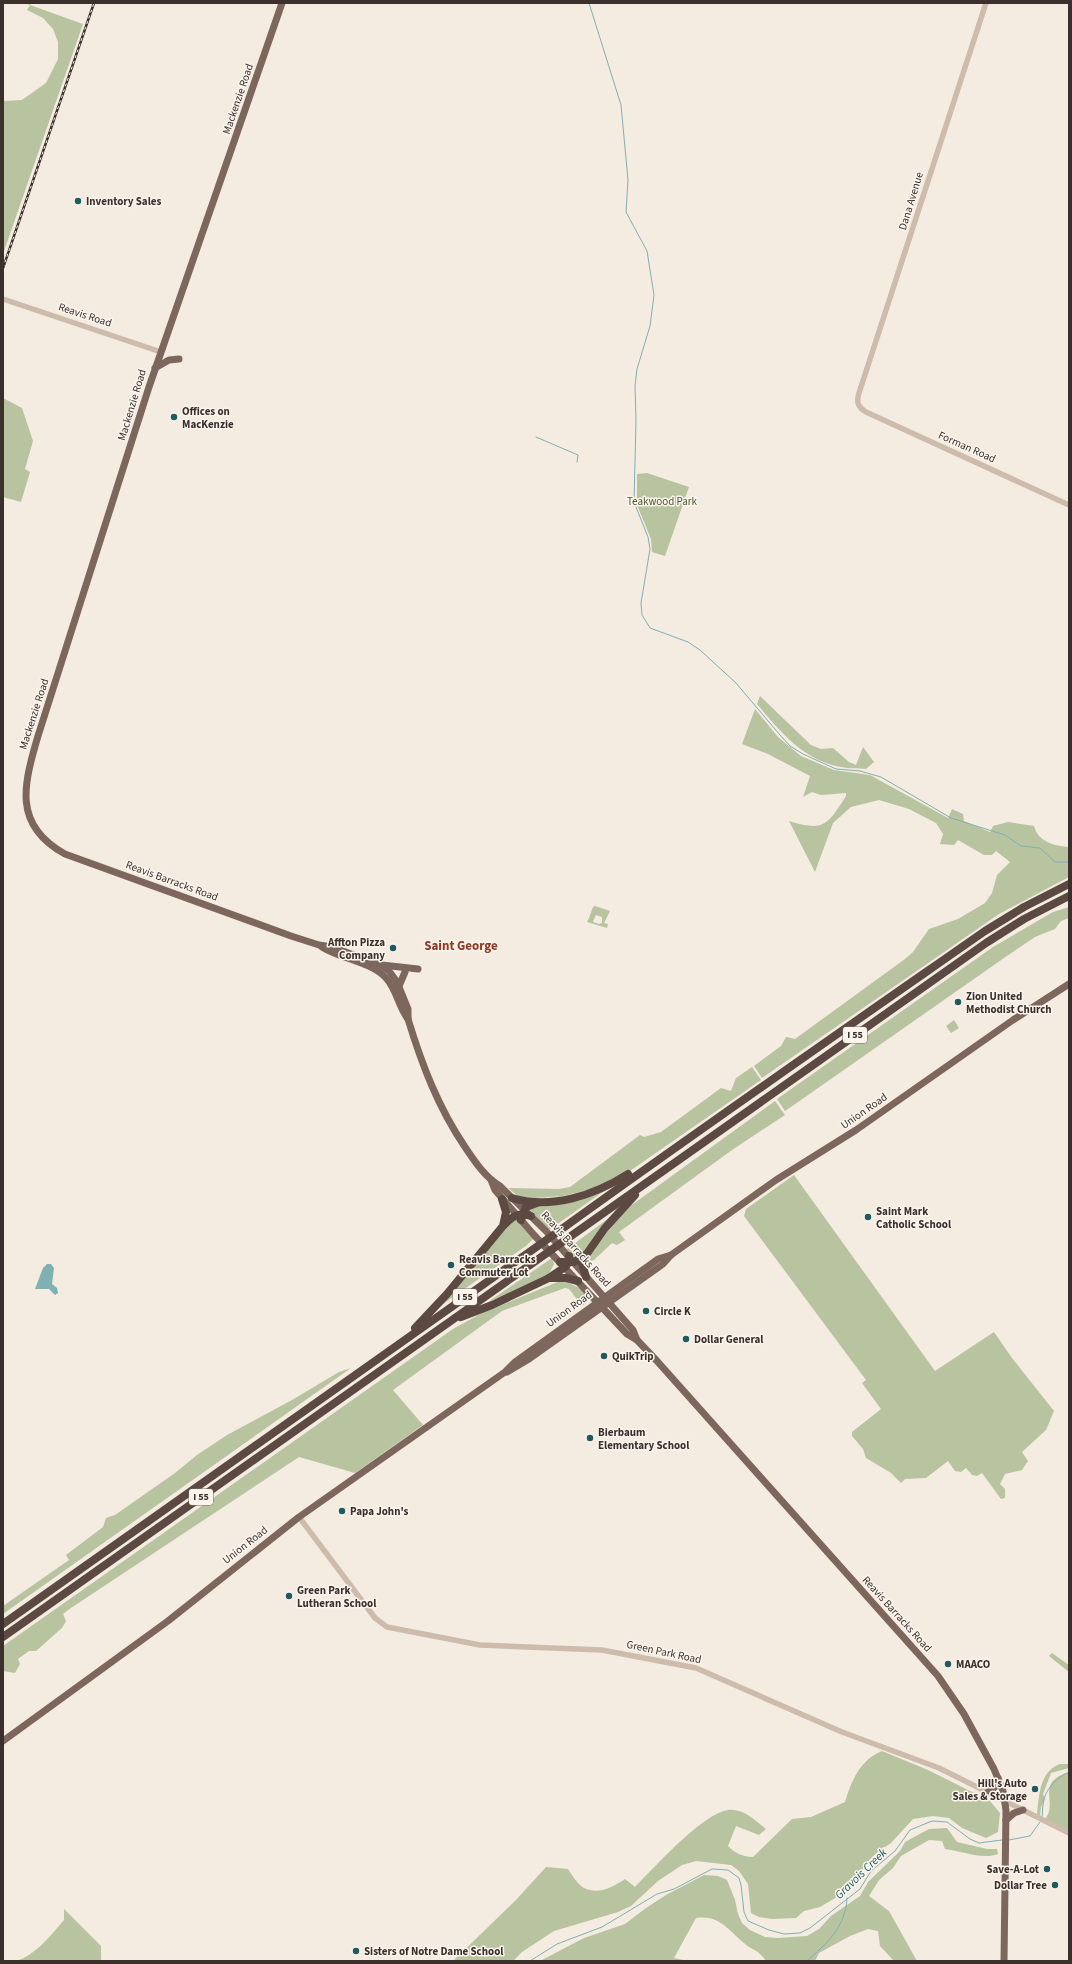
<svg xmlns="http://www.w3.org/2000/svg" width="1072" height="1964" viewBox="0 0 1072 1964" font-family="'Source Sans 3',sans-serif">
<style>
.green{fill:#b8c4a0}
.water{fill:#7fb0b2}
.lines{fill:none;stroke-linecap:round;stroke-linejoin:round}
.stream{stroke:#7fb0b2;stroke-width:1}
.minor{stroke:#cdbbac;stroke-width:5.5}
.major{stroke:#7d675c;stroke-width:7}
.highway{stroke:#5c4a42;stroke-width:8}
.rail-casing{stroke:#3b302b;stroke-width:2.5}
.rail{stroke:#fbf5ee;stroke-width:1;stroke-dasharray:3;stroke-linecap:butt}
.poi-dot{fill:#1f5a5e;stroke:#fbf5ee;stroke-width:1.5}
.labels{text-anchor:middle;dominant-baseline:central;stroke-width:3;stroke-linejoin:round;paint-order:stroke}
.shield{fill:#fbf5ee;stroke:#756b66;stroke-width:1}
.shield-label{font-size:10px;font-weight:bold;fill:#3b302b}
.street-label{font-size:11px;fill:#3b302b;stroke:#fbf5ee}
.poi-label{font-size:11px;font-weight:bold;fill:#3b302b;stroke:#fbf5ee;text-anchor:start}
.park-label{font-size:11px;fill:#4a5a2e;stroke:#fbf5ee}
.water-label{font-size:12px;font-style:italic;fill:#1f5a5e;stroke:#fbf5ee}
.quarter-label{font-size:13px;font-weight:bold;fill:#8c3b22;stroke:#fbf5ee}
</style>
<rect width="100%" height="100%" fill="#f4ebe1"/>
<!-- green -->
<g class="green">
<polygon points="24,3 31,3 30,5 83,24 3,254 3,101 22,100 46,83 58,59 58,42 53,29 43,18 27,10 30,5"/>
<polygon points="3,398 22,408 33,441 25,469 30,472 21,502 3,497"/>
<polygon points="647,473 689,487 665,556 652,552 651,539 637,505 637,474"/>
<path d="M760,696L811,745L821,749L833,748L849,762L856,765L863,747L874,762L866,769C858,768 849,769 841,767C803,760 780,731 757,704Z"/>
<path d="M755,709L778,737L801,756L834,770L870,775L948,818L952,809L963,814L964,821L990,832L993,826L1008,822L1034,826C1038,842 1055,846 1069,847V877L999,914L762,1078L754,1066L781,1046L786,1037L795,1039L905,959L913,952L929,929L958,919L985,903L992,893L997,875L1010,862L996,851L992,855H984L958,840L954,845L940,844L943,834L936,823L909,809L879,800L851,807L833,823L815,872L789,821C825,832 827,825 846,796V793L821,795L812,792L803,797L810,776L768,754L742,744Z"/>
<polygon points="595,906 610,911 604,923 608,924 607,928 587,922 589,918 594,919 593,922 599,924 602,923 602,917 596,915 594,919 589,918 593,907"/>
<polygon points="1069,907 1069,918 1061,921 1055,929 1035,937 1004,958 788,1109 785,1111 777,1099 993,947 1053,912"/>
<polygon points="954,1020 959,1028 951,1033 946,1026"/>
<polygon points="752,1067 761,1080 627,1173 596,1188 563,1196 535,1198 519,1197 508,1188 559,1189 570,1187 640,1135 644,1137 661,1132 721,1088 731,1091 736,1078"/>
<polygon points="775,1101 785,1115 732,1150 619,1232 625,1240 617,1245 612,1243 594,1260 585,1263 613,1224 629,1207"/>
<polygon points="794,1175 935,1371 994,1332 1012,1358 1054,1411 1046,1430 1022,1452 1028,1461 1022,1470 1005,1474 1000,1484 1005,1489 1005,1498 1001,1499 982,1473 977,1476 972,1475 966,1468 961,1472 955,1471 948,1461 926,1478 905,1479 901,1483 891,1473 866,1458 863,1449 852,1436 852,1432 881,1409 862,1383 866,1380 744,1216 746,1209"/>
<polygon points="604,1191 549,1230 529,1209 530,1208"/>
<polygon points="613,1215 581,1256 574,1258 567,1249"/>
<polygon points="516,1218 533,1239 526,1246 440,1306 508,1224"/>
<polygon points="552,1258 554,1264 549,1274 488,1302"/>
<path d="M560,1281C571,1283 589,1289 586,1303L582,1306L569,1289L565,1288L502,1311L393,1390L423,1425L355,1473L299,1457L71,1608L63,1614L66,1621L62,1628L36,1651H29L18,1659L20,1664L15,1673L3,1671V1646L453,1329L482,1313Z"/>
<polygon points="351,1368 3,1614 3,1606 69,1560 66,1555 103,1527 106,1518 115,1515 175,1473 197,1455 227,1435 292,1400 339,1372"/>
<polygon points="1052,1653 1069,1665 1069,1672 1049,1656"/>
<path d="M882,1751L928,1770L990,1801L1000,1813L998,1832L986,1838L962,1828L949,1818L933,1816L913,1819L891,1843L880,1850L870,1859L847,1891L820,1907L804,1911L796,1918L772,1919L759,1917L751,1913L748,1884L739,1871L731,1865L696,1861L682,1865L658,1881L631,1906L618,1912L554,1931L522,1952L513,1961H453L515,1901L546,1867L568,1869C572,1875 578,1885 584,1888C599,1895 613,1887 625,1879L635,1887C654,1868 703,1813 728,1810C743,1808 756,1821 766,1829L759,1835L736,1826L728,1846C735,1853 743,1857 753,1857L792,1819L811,1817L845,1802C851,1781 861,1759 882,1751Z"/>
<path d="M1060,1764H1069V1768L1051,1773L1043,1794L1045,1799L1041,1807L1040,1816L1037,1814C1039,1795 1040,1771 1060,1764Z"/>
<path d="M1069,1772V1831L1045,1819C1059,1802 1034,1783 1069,1772Z"/>
<path d="M947,1828L957,1842L987,1849H997L998,1854C982,1860 962,1851 945,1849L942,1841L929,1840L901,1856L893,1868L879,1880L869,1896L889,1911L917,1961H894L880,1946L878,1931L868,1929L850,1936L819,1953L815,1961H766C757,1948 754,1952 744,1943C728,1930 720,1915 696,1918L674,1958L688,1961H540L584,1938L625,1924L646,1908L666,1895L704,1875L718,1876L727,1880L735,1900L738,1914L742,1923L750,1930L765,1937L778,1938L807,1936L819,1929L831,1916L860,1896L868,1882L900,1851L905,1842L929,1829Z"/>
<path d="M64,1909L101,1946V1961H16C36,1955 51,1935 64,1920Z"/>
</g>
<!-- water -->
<polygon class="water" points="47,1264 51,1264 54,1268 52,1284 57,1288 58,1293 55,1295 49,1289 35,1289 43,1268"/>
<g class="lines">
<!-- stream -->
<g class="stream">
<polyline points="589,3 621,105 628,180 626,212 647,251 654,295 650,326 637,369 635,386 636,421 634,502 648,537 650,549 641,603 642,615 650,628 688,642 700,650 736,683 780,735 790,746 803,754 836,769 860,771 881,777 951,818 1005,835 1021,846 1040,848 1055,862 1069,862"/>
<polyline points="536,437 578,455 577,462"/>
<path d="M1042,1817C1043,1813 1042,1809 1043,1805C1044,1790 1056,1778 1069,1772"/>
<polyline points="1009,1840 1030,1836 1040,1822"/>
<polyline points="530,1961 557,1944 602,1927 657,1894 674,1889 712,1869 728,1870 739,1878 741,1885 744,1912 748,1921 769,1930 784,1934 800,1933 810,1928 860,1889 871,1871 895,1851 910,1830 932,1821 947,1822 970,1839 979,1843 1002,1840"/>
<path d="M807,1961C826,1944 846,1927 847,1898"/>
</g>
<!-- minor -->
<g class="minor">
<path d="M986,3L859,393C856,402 858,407 866,412L1069,505"/>
<polyline points="3,299 161,352"/>
<polyline points="299,1517 375,1618 387,1627 480,1645 602,1650 696,1668 842,1732 939,1768 1069,1833"/>
</g>
<!-- major -->
<g class="major">
<path d="M282,3L149,387L38,736C24,784 12,825 65,854L291,936L319,945L332,947L381,965L389,971L397,982L408,1009V1019C422,1065 438,1107 465,1147C475,1162 485,1177 500,1186L546,1231L633,1330L637,1340"/>
<polyline points="155,368 169,360 179,359"/>
<path d="M322,947C341,959 372,962 386,978C397,990 398,1006 408,1019"/>
<polyline points="382,965 418,969"/>
<polyline points="399,986 405,972"/>
<polyline points="491,1180 495,1190 534,1235 627,1334 637,1340 657,1361 938,1676 964,1714 994,1769 1003,1791 1006,1810 1004,1961"/>
<polyline points="507,1372 529,1359 663,1264 671,1255 776,1180 856,1130 1013,1020 1069,984"/>
<polyline points="3,1741 168,1621 299,1517 505,1372 515,1362 658,1259 671,1255"/>
<polyline points="988,1792 994,1788 998,1778"/>
<polyline points="1006,1820 1014,1813 1023,1810"/>
</g>
<!-- highway -->
<g class="highway">
<path d="M512,1198C551,1210 595,1195 628,1174"/>
<polyline points="521,1220 526,1207 537,1203"/>
<path d="M504,1225C513,1216 518,1212 531,1216"/>
<polyline points="585,1255 582,1264 586,1277"/>
<polyline points="560,1262 574,1262 586,1255 605,1228 635,1195"/>
<polyline points="549,1278 566,1278 578,1281"/>
<polyline points="461,1317 492,1305 549,1278 565,1267 568,1263 569,1256"/>
<polyline points="415,1328 447,1294 503,1226 506,1212 502,1199"/>
<path d="M3,1624L559,1231C700,1129 843,1030 985,931L1024,907L1069,884"/>
<polyline points="3,1637 986,943 1024,919 1069,896"/>
</g>
<!-- rail casing -->
<g class="rail-casing">
<polyline id="rail" points="3,268 94,3"/>
</g>
<!-- rail -->
<use href="#rail" class="rail"/>
</g>
<!-- markers -->
<g class="poi-dot">
<circle cx="78" cy="201" r="4"/>
<circle cx="174" cy="417" r="4"/>
<circle cx="393" cy="948" r="4"/>
<circle cx="958" cy="1002" r="4"/>
<circle cx="868" cy="1217" r="4"/>
<circle cx="451" cy="1265" r="4"/>
<circle cx="646" cy="1311" r="4"/>
<circle cx="686" cy="1339" r="4"/>
<circle cx="604" cy="1356" r="4"/>
<circle cx="590" cy="1438" r="4"/>
<circle cx="342" cy="1511" r="4"/>
<circle cx="289" cy="1596" r="4"/>
<circle cx="948" cy="1664" r="4"/>
<circle cx="1035" cy="1789" r="4"/>
<circle cx="1047" cy="1869" r="4"/>
<circle cx="1055" cy="1885" r="4"/>
<circle cx="356" cy="1951" r="4"/>
</g>
<g class="labels">
<!-- shield labels -->
<g class="shield">
<rect x="843" y="1027" width="24" height="16" rx="3"/>
<rect x="453" y="1289" width="24" height="16" rx="3"/>
<rect x="189" y="1489" width="24" height="16" rx="3"/>
</g>
<g class="shield-label">
<text x="855" y="1035">I 55</text>
<text x="465" y="1297">I 55</text>
<text x="201" y="1497">I 55</text>
</g>
<!-- street labels -->
<g class="street-label">
<text transform="translate(238 99) rotate(-71)">Mackenzie Road</text>
<text transform="translate(911 201) rotate(-73)">Dana Avenue</text>
<text transform="translate(85 315) rotate(18)">Reavis Road</text>
<text transform="translate(132 405) rotate(-73)">Mackenzie Road</text>
<text transform="translate(967 447) rotate(24)">Forman Road</text>
<text transform="translate(34 714) rotate(-72)">Mackenzie Road</text>
<text transform="translate(172 881) rotate(20)">Reavis Barracks Road</text>
<text transform="translate(864 1111) rotate(-35)">Union Road</text>
<text transform="translate(576 1249) rotate(48)">Reavis Barracks Road</text>
<text transform="translate(569 1309) rotate(-36)">Union Road</text>
<text transform="translate(245 1545) rotate(-38)">Union Road</text>
<text transform="translate(897 1614) rotate(48)">Reavis Barracks Road</text>
<text transform="translate(664 1652) rotate(12)">Green Park Road</text>
</g>
<!-- poi labels -->
<g class="poi-label">
<text x="86" y="201">Inventory Sales</text>
<text x="182" y="411">Offices on<tspan x="182" dy="13">MacKenzie</tspan></text>
<text x="385" y="942" text-anchor="end">Affton Pizza<tspan x="385" dy="13">Company</tspan></text>
<text x="966" y="996">Zion United<tspan x="966" dy="13">Methodist Church</tspan></text>
<text x="876" y="1211">Saint Mark<tspan x="876" dy="13">Catholic School</tspan></text>
<text x="459" y="1259">Reavis Barracks<tspan x="459" dy="13">Commuter Lot</tspan></text>
<text x="654" y="1311">Circle K</text>
<text x="694" y="1339">Dollar General</text>
<text x="612" y="1356">QuikTrip</text>
<text x="598" y="1432">Bierbaum<tspan x="598" dy="13">Elementary School</tspan></text>
<text x="350" y="1511">Papa John's</text>
<text x="297" y="1590">Green Park<tspan x="297" dy="13">Lutheran School</tspan></text>
<text x="956" y="1664">MAACO</text>
<text x="1027" y="1783" text-anchor="end">Hill's Auto<tspan x="1027" dy="13">Sales &amp; Storage</tspan></text>
<text x="1039" y="1869" text-anchor="end">Save-A-Lot</text>
<text x="1047" y="1885" text-anchor="end">Dollar Tree</text>
<text x="364" y="1951">Sisters of Notre Dame School</text>
</g>
<!-- park labels -->
<g class="park-label">
<text x="662" y="501">Teakwood Park</text>
</g>
<!-- water labels -->
<g class="water-label">
<text transform="translate(861 1874) rotate(-44)">Gravois Creek</text>
</g>
<!-- quarter labels -->
<g class="quarter-label">
<text x="461" y="946">Saint George</text>
</g>
</g>
<!-- border -->
<rect width="1072" height="1964" fill="none" stroke="#3b302b" stroke-width="8"/>
</svg>
